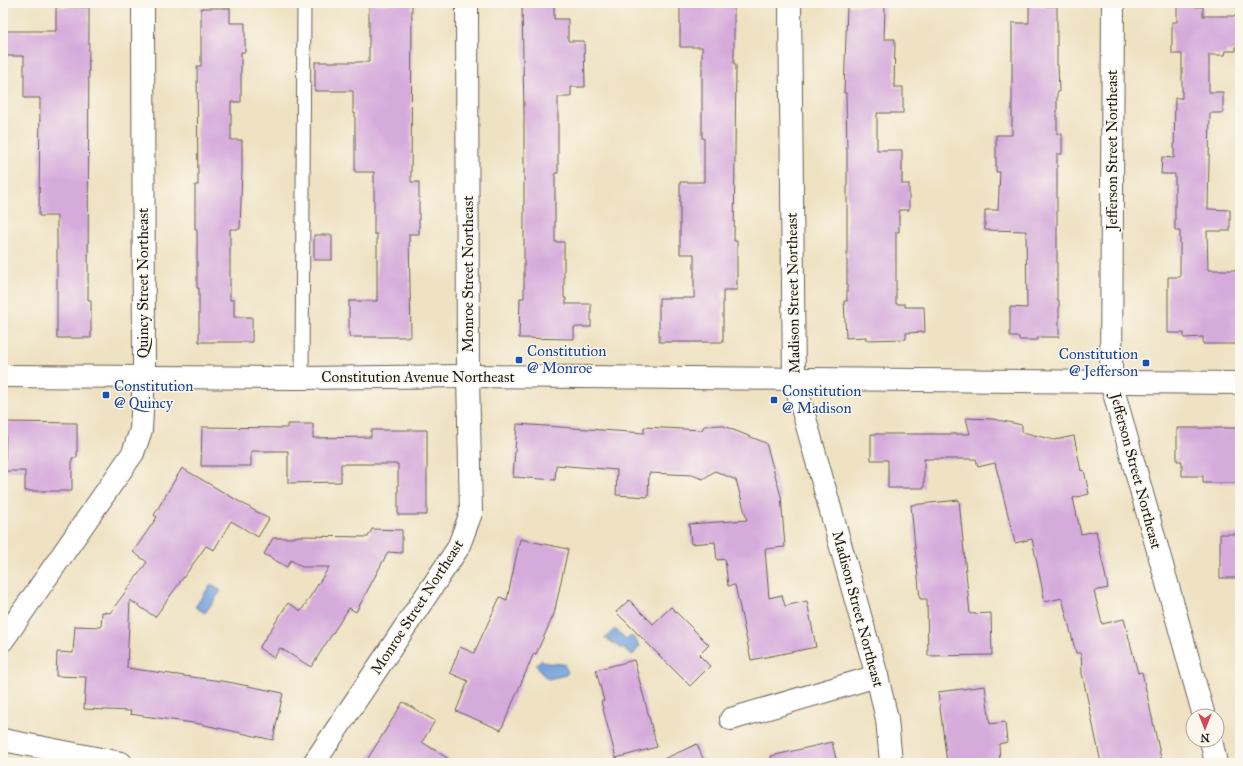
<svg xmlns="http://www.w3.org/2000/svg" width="1243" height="766" viewBox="0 0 1243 766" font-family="'IM FELL Great Primer',serif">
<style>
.water{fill:#72a1db;stroke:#475e7c}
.building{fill:#d5abdc}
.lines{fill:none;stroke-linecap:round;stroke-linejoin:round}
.service-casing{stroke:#666156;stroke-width:15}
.minor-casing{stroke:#666156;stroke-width:24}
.tertiary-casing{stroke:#666156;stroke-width:24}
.service{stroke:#fff;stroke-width:13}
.minor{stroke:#fff;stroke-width:22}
.tertiary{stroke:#fff;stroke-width:22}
.transit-dot{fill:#1a4fb4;stroke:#fbf7ec;stroke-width:1.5}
.labels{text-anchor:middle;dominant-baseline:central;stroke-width:3;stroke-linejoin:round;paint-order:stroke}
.street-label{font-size:15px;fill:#1c1c1c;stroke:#fbf7ec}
.transit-label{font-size:15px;fill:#164399;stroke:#fbf7ec;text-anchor:start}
</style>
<rect width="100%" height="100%" fill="#fbf7ec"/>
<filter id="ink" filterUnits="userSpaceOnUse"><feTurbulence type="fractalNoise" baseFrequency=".025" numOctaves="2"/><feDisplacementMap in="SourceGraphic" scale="8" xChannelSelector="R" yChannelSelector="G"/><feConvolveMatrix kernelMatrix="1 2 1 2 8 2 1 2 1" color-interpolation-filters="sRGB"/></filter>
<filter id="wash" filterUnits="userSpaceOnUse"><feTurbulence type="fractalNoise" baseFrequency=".012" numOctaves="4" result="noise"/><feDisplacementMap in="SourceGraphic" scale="16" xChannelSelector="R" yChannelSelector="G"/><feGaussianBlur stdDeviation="0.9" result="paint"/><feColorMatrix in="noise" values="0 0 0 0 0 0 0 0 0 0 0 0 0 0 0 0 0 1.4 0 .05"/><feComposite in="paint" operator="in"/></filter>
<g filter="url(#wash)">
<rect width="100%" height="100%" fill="#efe2c3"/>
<!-- water -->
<g class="water">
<polygon points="211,584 221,591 205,613 195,607"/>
<polygon points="615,629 626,639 632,636 640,646 633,655 605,638"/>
<polygon points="541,660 548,663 564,664 568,672 566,675 548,679 540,672 536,664"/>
</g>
<g id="blocks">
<!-- building -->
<g class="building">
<polygon points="369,4 412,4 411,182 419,182 419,234 409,234 411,337 349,337 349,301 377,301 377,234 374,234 374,172 355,172 355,113 353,113 353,91 315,91 315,62 369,62"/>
<polygon points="680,4 734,4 734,64 736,64 734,241 737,241 737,290 723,290 723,342 659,342 659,298 694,298 694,254 680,254 680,182 704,182 704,138 702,138 702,47 680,47"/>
<polygon points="522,5 554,5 554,19 568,19 568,41 584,41 585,87 571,87 571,97 558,97 558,173 555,173 555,242 564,242 564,298 566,298 566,304 591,304 591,327 574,327 574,339 519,338 520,298 524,298 524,113"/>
<polygon points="847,6 885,6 884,39 895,39 894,87 903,87 903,113 877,113 877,150 902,150 902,184 909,184 909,210 899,210 899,232 896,232 896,304 905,304 905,307 924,307 925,332 906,333 906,339 866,340 866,337 846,338 844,301 847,301 847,152 846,93 844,93"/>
<polygon points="1029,6 1057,6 1057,65 1058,65 1059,92 1057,93 1057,134 1062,134 1062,154 1057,154 1057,300 1059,300 1059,337 1038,337 1038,340 1019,340 1019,337 1010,337 1010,307 1027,308 1026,231 985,230 985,210 998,210 1000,172 996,172 996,135 1012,135 1012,23 1029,23"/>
<polygon points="1177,6 1203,7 1203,16 1240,16 1240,46 1236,46 1236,51 1226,51 1225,55 1209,55 1209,92 1223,92 1223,113 1210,113 1208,209 1230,210 1230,231 1207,231 1208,270 1238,270 1238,321 1240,321 1240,344 1203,344 1203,337 1184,338 1184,333 1168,333 1168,277 1180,277 1180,231 1175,231 1175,174 1161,174 1162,157 1174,158 1175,98 1182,98 1182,54 1172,54 1172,22 1177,22"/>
<polygon points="56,7 89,7 88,300 91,300 91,338 57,338 57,216 39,216 40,98 24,98 24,56 3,56 3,31 56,31"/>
<polygon points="201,8 230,8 230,23 245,23 245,52 241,52 241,102 231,102 231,140 242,140 242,170 240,229 230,229 230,300 234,300 234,317 252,317 252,342 199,342 199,288 197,288 197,229 195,229 195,185 198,185 197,66 201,66"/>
<rect x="314" y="235" width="18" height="25"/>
<polygon points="966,418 993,419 1022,425 1022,432 1054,440 1074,436 1081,471 1084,470 1089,494 1073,498 1081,534 1096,531 1108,588 1094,591 1102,624 1124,619 1138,673 1142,672 1162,763 1101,763 1082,673 1081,653 1076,653 1062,598 1045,602 1032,539 1015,543 995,463 978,467 976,459 924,459 924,488 888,488 888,460 871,460 871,434 970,434"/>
<polygon points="6,422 77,423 77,458 72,458 72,491 25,491 25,471 5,471"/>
<polygon points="287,424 313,424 313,438 371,437 371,430 427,430 427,515 398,515 398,464 341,464 341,482 288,483 288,451 251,451 251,466 201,466 202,427 287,428"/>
<polygon points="517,424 644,433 644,427 702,430 704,426 721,425 766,443 781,496 785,547 765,549 769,598 782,595 785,606 807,601 816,647 751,660 735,585 728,586 725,559 717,560 715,542 691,544 689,524 747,520 736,480 715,471 703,479 692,475 649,473 648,497 616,495 617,470 556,465 555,480 513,477"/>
<polygon points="1177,428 1240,428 1240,483 1203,483 1203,476 1182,476 1182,461 1177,461"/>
<polygon points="182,468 269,519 258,537 231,521 214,550 206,546 155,617 130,600 127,668 228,682 283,693 273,740 200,724 130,714 131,711 84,709 86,677 56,676 57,652 73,653 75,626 101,627 102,612 110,613 147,562 133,552 157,517 154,515"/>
<polygon points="959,500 970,614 991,613 992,655 928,656 927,599 920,599 911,505"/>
<polygon points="372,529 402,530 402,553 388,552 356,612 349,608 311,667 280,648 274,658 259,648 288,603 301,611 329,567 302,567 291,560 287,567 264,554 273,538 291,538 299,536 368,537"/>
<rect x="1220" y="534" width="20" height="44"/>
<polygon points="520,539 568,549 554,614 536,654 534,653 501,730 456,711 468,681 450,673 460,647 474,653 500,597 507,600"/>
<polygon points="629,600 653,624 671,607 709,645 699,655 710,666 690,686 616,612"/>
<polygon points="634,660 657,747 616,758 601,701 604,701 596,670"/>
<polygon points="985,686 990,724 1005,722 1007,742 999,744 1000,763 947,763 938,692"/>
<polygon points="403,702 435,721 422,742 455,763 365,763"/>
<polygon points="832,742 837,763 772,763 771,756"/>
<polygon points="697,744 705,763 655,763"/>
</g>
</g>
</g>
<g filter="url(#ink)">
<use href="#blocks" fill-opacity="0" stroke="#666156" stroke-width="1"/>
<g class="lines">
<!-- service casing -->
<g class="service-casing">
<polyline id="service" points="302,378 304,3"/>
</g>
<!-- minor casing -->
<g class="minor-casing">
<g id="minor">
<polyline points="790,3 794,379 877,676 887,719 891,763"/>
<polyline points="1113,3 1111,382 1204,716"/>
<polyline points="3,640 133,453 141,430 144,377 143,3"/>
<polyline points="731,719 877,676"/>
<polyline points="3,740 121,763"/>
<polyline points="1211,740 1216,763"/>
<polyline points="314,763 458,548 471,513 468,376 467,3"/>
</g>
</g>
<!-- tertiary casing -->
<g class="tertiary-casing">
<polyline id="tertiary" points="3,376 302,378 468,376 1240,383"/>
</g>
<!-- service -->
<use href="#service" class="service"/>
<!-- minor -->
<use href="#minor" class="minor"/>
<!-- tertiary -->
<use href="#tertiary" class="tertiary"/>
</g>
</g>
<!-- markers -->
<g class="transit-dot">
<rect x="515" y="356" width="8" height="8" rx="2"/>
<rect x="1142" y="359" width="8" height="8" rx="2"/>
<rect x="102" y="391" width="8" height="8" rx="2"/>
<rect x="770" y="396" width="8" height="8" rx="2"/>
</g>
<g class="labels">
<!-- street labels -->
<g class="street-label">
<text transform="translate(1112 150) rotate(-90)">Jefferson Street Northeast</text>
<text transform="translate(468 274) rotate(-90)">Monroe Street Northeast</text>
<text transform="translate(143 283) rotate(-90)">Quincy Street Northeast</text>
<text transform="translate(793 293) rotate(-91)">Madison Street Northeast</text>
<text x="418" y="377">Constitution Avenue Northeast</text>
<text transform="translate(1136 471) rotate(75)">Jefferson Street Northeast</text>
<text transform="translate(417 607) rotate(-57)">Monroe Street Northeast</text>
<text transform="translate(858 609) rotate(75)">Madison Street Northeast</text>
</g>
<!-- transit labels -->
<g class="transit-label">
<text x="527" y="351">Constitution<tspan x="527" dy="17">@ Monroe</tspan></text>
<text x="1138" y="354" text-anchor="end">Constitution<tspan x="1138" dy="17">@ Jefferson</tspan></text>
<text x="114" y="386">Constitution<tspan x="114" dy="17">@ Quincy</tspan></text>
<text x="782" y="391">Constitution<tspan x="782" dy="17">@ Madison</tspan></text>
</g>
</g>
<!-- margin -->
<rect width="1243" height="766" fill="none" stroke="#fbf7ec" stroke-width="16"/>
<!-- north arrow -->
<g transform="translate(1205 728) rotate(180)"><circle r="19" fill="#fbf7ec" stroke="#a29f99"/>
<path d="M0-3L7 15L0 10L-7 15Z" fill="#d1495b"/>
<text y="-6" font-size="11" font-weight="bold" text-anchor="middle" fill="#1c1c1c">N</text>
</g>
</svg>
